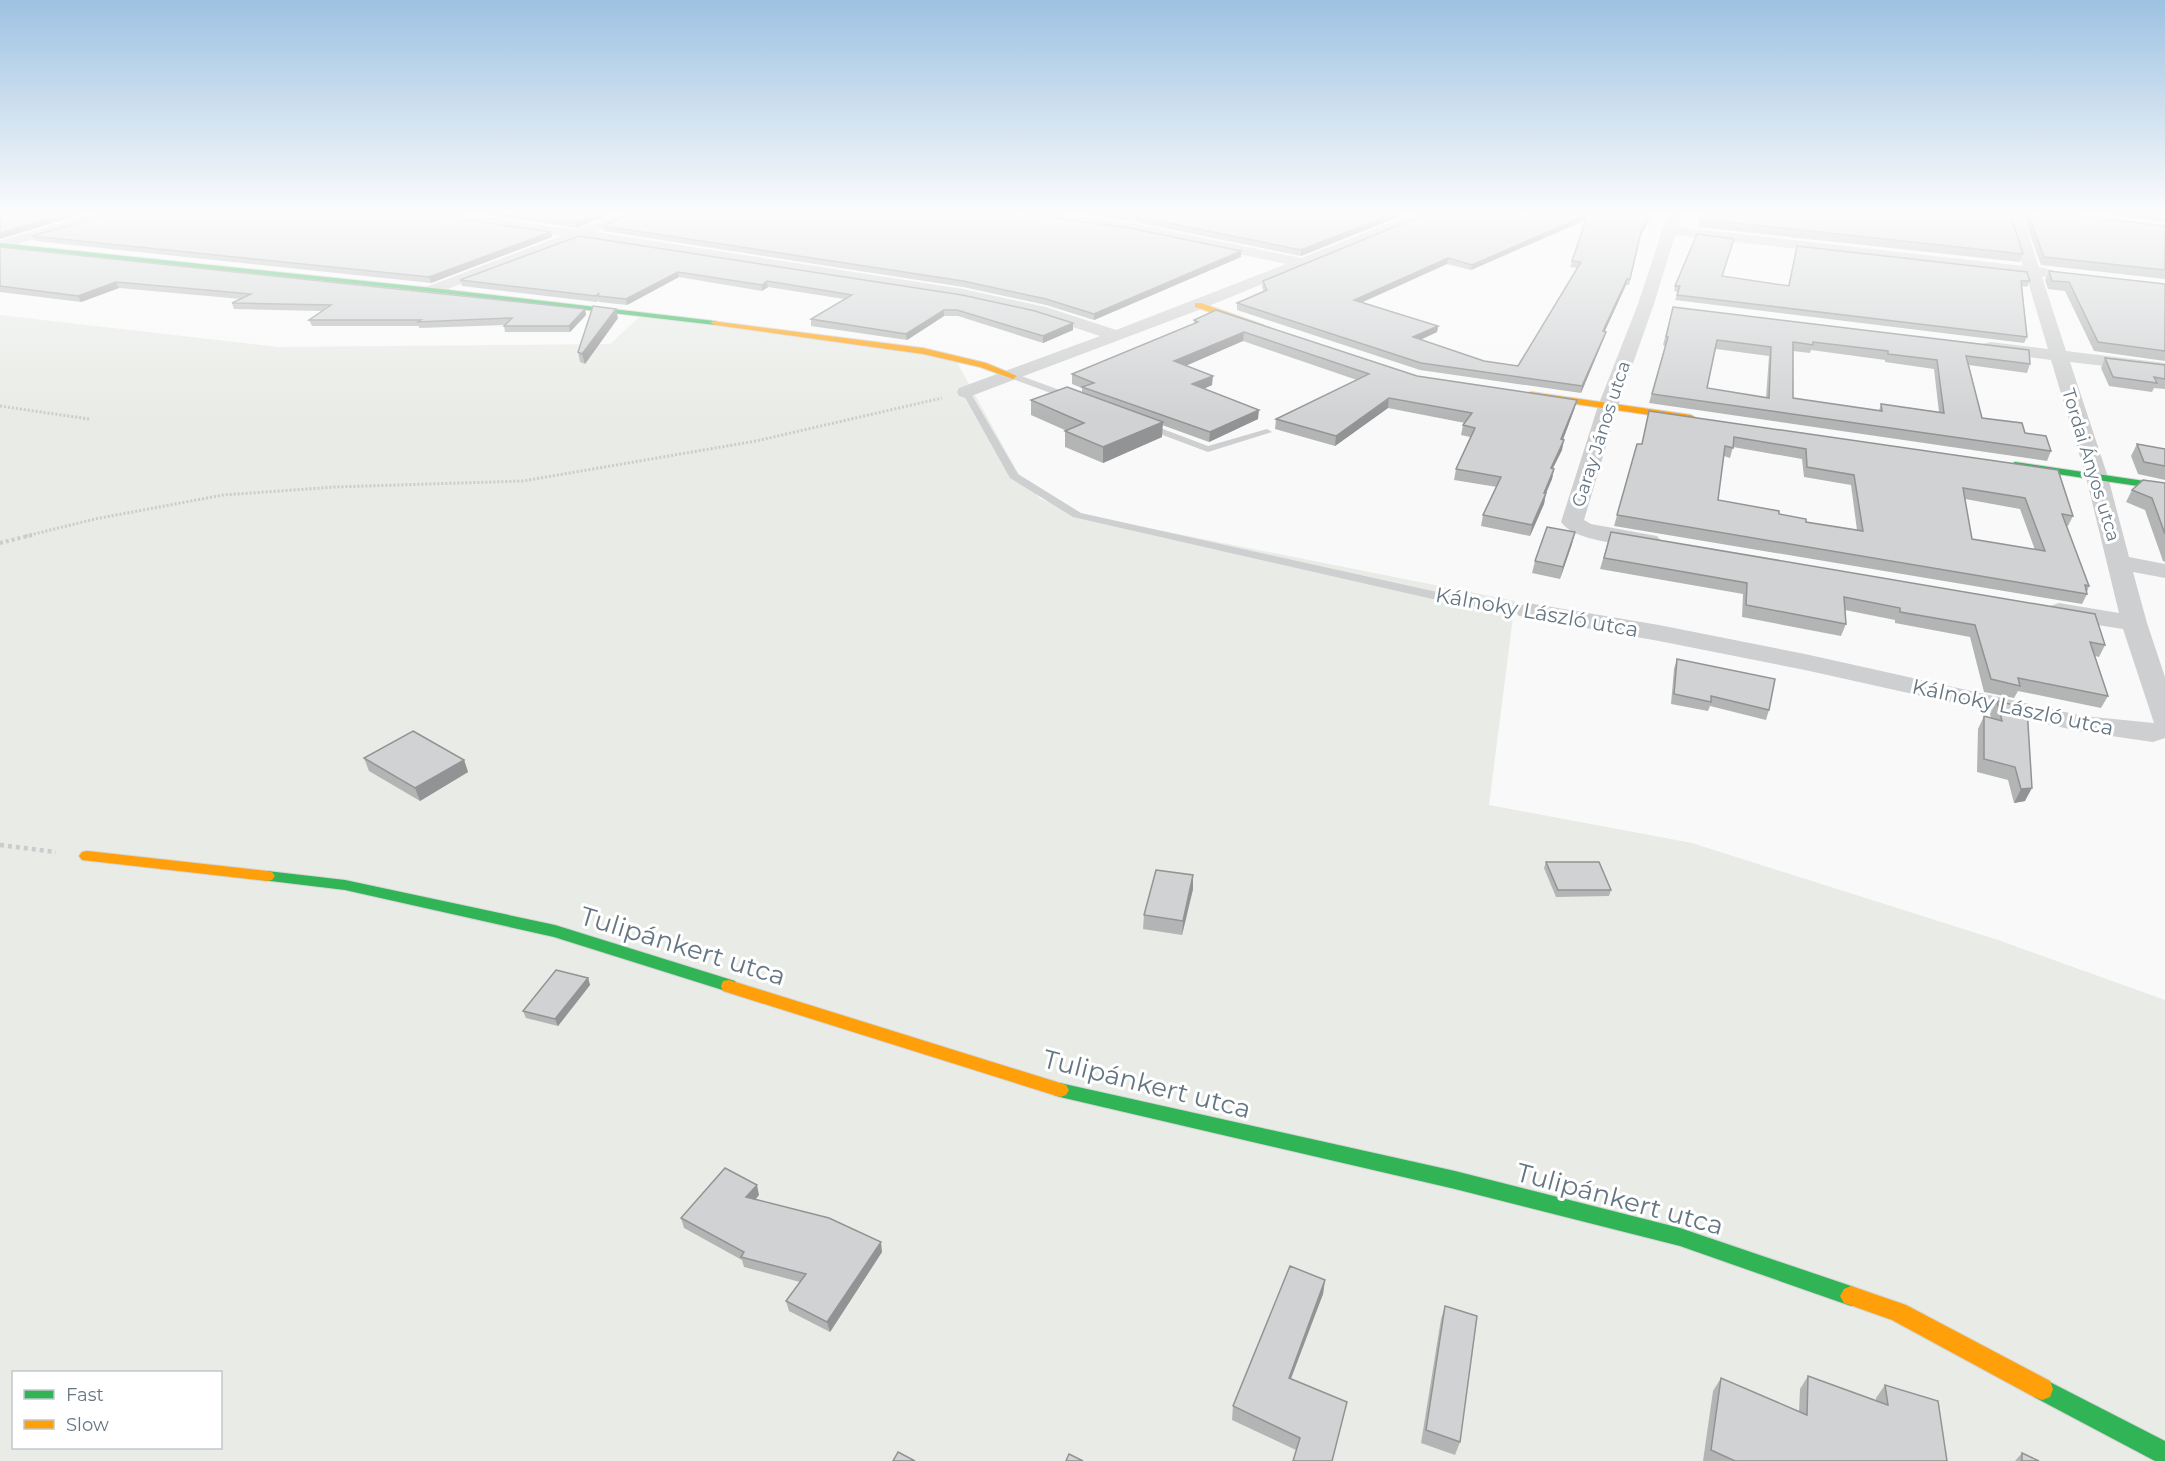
<svg xmlns="http://www.w3.org/2000/svg" width="2165" height="1461" viewBox="0 0 2165 1461" font-family="Montserrat,sans-serif">
<style>
.green{fill:#e8ebe6;fill-rule:evenodd}
.lines{fill:none;stroke-linecap:round;stroke-linejoin:round}
.fast-casing{stroke:#d5d6d7;stroke-width:2}
.slow-casing{stroke:#d5d6d7;stroke-width:2}
.path-far2{stroke:#cbcccd;stroke-width:3;stroke-dasharray:2 2;stroke-linecap:butt}
.path-far1{stroke:#cbcccd;stroke-width:4;stroke-dasharray:3 3;stroke-linecap:butt}
.path{stroke:#cbcccd;stroke-width:4.5;stroke-dasharray:4 4;stroke-linecap:butt}
.lane{fill:#cecfd0;fill-rule:evenodd}
.street{fill:#cecfd0;fill-rule:evenodd}
.fast{fill:#30b455;fill-rule:evenodd}
.slow{fill:#ff9f0a;fill-rule:evenodd}
.wall{fill:#b3b5b5;fill-rule:evenodd}
.shaded-wall{fill:#929394}
.building{fill:#d0d2d3;stroke:#929394;stroke-width:1.5;fill-rule:evenodd}
.labels{text-anchor:middle;dominant-baseline:central;stroke-width:6;stroke-linejoin:round;paint-order:stroke}
.far-street-label{font-size:18px;fill:#657683;stroke:#fff}
.street-label{font-size:21px;fill:#657683;stroke:#fff}
.near-street-label{font-size:26px;fill:#657683;stroke:#fff}
</style>
<rect width="100%" height="100%" fill="#f9f9f9"/>
<!-- green -->
<path class="green" d="M0,315L278,347L610,344L640,316L954,357L1023,482L1041,499L1083,515L1515,601L1489,805L1692,843L1998,940L2165,1000V1461H0ZM14,1372H220V1448H14Z"/>
<g class="lines">
<!-- fast casing -->
<g class="fast-casing">
<g id="fast">
<polygon points="0,243 432,288 715,321 719,323 715,325 432,292 0,247"/>
<polygon points="2015,462 2165,484 2165,490 2011,467 2010,465"/>
<polygon points="267,871 345,880 555,925 735,981 737,986 735,991 729,992 554,937 345,890 262,880 259,876 262,872"/>
<polygon points="1060,1083 1455,1171 1680,1228 1851,1286 1858,1289 1862,1296 1858,1303 1851,1306 1680,1246 1455,1189 1060,1097 1054,1095 1051,1090 1054,1085"/>
<polygon points="2042,1378 2165,1441 2165,1461 2155,1461 2034,1397 2031,1389 2034,1381"/>
</g>
</g>
<!-- slow casing -->
<g class="slow-casing">
<g id="slow">
<polygon points="1195,303 1201,303 1263,325 1256,327 1195,307"/>
<polygon points="712,321 923,348 986,363 1017,376 1013,379 980,367 923,354 715,325 711,323"/>
<polygon points="1531,392 1691,415 1696,418 1691,421 1528,397 1528,393"/>
<polygon points="87,851 267,871 272,872 275,876 272,880 267,881 82,860 79,856 82,852"/>
<polygon points="729,980 1060,1083 1066,1085 1069,1090 1066,1095 1060,1097 723,991 721,986 723,981"/>
<polygon points="1851,1286 1906,1305 2050,1381 2053,1389 2050,1397 2042,1400 2034,1397 1892,1320 1844,1303 1840,1296 1844,1289"/>
</g>
</g>
<!-- path-far2 -->
<g class="path-far2">
<polyline points="0,406 89,419"/>
<polyline points="26,536 95,519 223,495 335,487 523,481 756,441 942,398"/>
</g>
<!-- path-far1 -->
<polyline class="path-far1" points="0,543 32,535"/>
<!-- path -->
<polyline class="path" points="0,845 56,852"/>
<!-- lane -->
<g class="lane">
<polygon points="1013,373 1073,395 1075,397 1067,399 1010,378 1009,376"/>
<polygon points="963,390 970,392 1018,474 1081,513 1437,592 1528,607 1534,611 1528,615 1437,600 1073,517 1010,478 962,392"/>
<polygon points="1147,423 1208,446 1267,429 1272,432 1208,452 1144,428 1144,424"/>
</g>
<!-- street -->
<g class="street">
<polygon points="95,213 118,213 116,216 0,249 0,241"/>
<polygon points="415,213 455,213 577,230 621,213 641,213 596,232 963,289 1046,307 1116,330 1286,264 1130,231 1017,217 1010,213 1053,213 1130,223 1301,258 1415,213 1435,213 1204,308 966,398 959,396 957,392 959,388 1100,336 1036,315 963,299 580,239 432,295 424,290 426,287 561,236 422,217"/>
<path d="M1668,213H1682L1678,227L2023,266L2007,213H2021L2039,267L2053,270L2056,273L2053,276L2042,277L2066,351L2165,363V373L2070,362L2108,477L2129,557L2165,564V578L2133,572L2147,623L2165,677V738L2153,742L2083,732L1805,670L1659,641L1519,616L1515,611L1519,606L1528,603L1659,625L1805,654L2083,716L2154,723L2123,629L2059,619L2050,616L2046,611L2050,606L2059,603L2119,613L2086,477L2051,360L1991,352L1985,351L1982,347L1985,343L1991,342L2048,349L2026,275L1675,235L1654,304L1618,406L1584,520L1591,524L1657,536L1661,541L1657,546L1649,548C1625,544 1575,542 1561,522L1598,406L1638,304Z"/>
</g>
<!-- fast -->
<use href="#fast" class="fast"/>
<!-- slow -->
<use href="#slow" class="slow"/>
</g>
<!-- wall -->
<g class="wall">
<polygon points="474,213 614,213 577,228"/>
<polygon points="1073,213 1408,213 1301,256 1130,221"/>
<path d="M1428,213H1652L1640,237L1629,285H1626L1605,331L1604,338L1581,393L1420,370L1237,310V303L1264,292L1262,287L1263,281ZM1586,220L1570,267L1578,268L1518,366L1484,361L1421,340L1437,332L1438,326L1362,302L1447,264L1471,270Z"/>
<polygon points="2022,213 2056,213 2165,226 2165,279 2041,265"/>
<polygon points="2096,213 2165,213 2165,222"/>
<polygon points="1700,219 2023,254 2020,262 1698,227"/>
<polygon points="603,226 1241,257 1094,320 1046,305 963,287 604,231"/>
<polygon points="32,236 552,237 431,283 35,241"/>
<polygon points="579,236 1073,323 1073,330 1043,343 958,316 944,316 907,340 811,326 811,319 844,299 768,287 762,291 679,277 627,305 599,302 599,300 597,302 462,286 460,280"/>
<polygon points="1797,246 2030,281 2027,287 2022,286 2027,337 2024,343 1675,300 1678,292 1674,291 1675,286 1722,276 1788,286"/>
<polygon points="0,247 585,309 586,315 570,332 505,332 504,326 505,325 419,328 419,326 312,326 309,320 322,311 234,309 232,303 241,299 119,288 81,302 0,292"/>
<polygon points="2049,271 2165,284 2165,361 2094,351 2065,291 2048,289 2045,280"/>
<path d="M1673,307L2030,364L2027,373L1969,365L1982,418L2025,433L2051,451L2047,461L1649,403L1665,346L1663,345ZM1716,349L1769,356L1766,398L1707,388ZM1811,350L1885,360V362L1934,369L1939,412L1881,404L1879,411L1793,398V351L1810,353Z"/>
<polygon points="1216,310 1417,376 1577,400 1574,410 1563,440 1562,450 1553,468 1554,469 1552,479 1546,493 1544,504 1530,536 1481,526 1483,515 1497,487 1454,480 1456,469 1470,437 1461,435 1463,425 1465,423 1388,408 1335,446 1275,429 1276,419 1357,380 1243,341 1186,365 1212,385 1204,389 1258,419 1209,442 1162,425 1162,437 1103,463 1065,447 1065,431 1067,431 1031,415 1031,400 1082,392 1082,388 1072,384 1072,374 1194,324 1194,320"/>
<polygon points="618,318 585,364 580,362 578,352"/>
<polygon points="2105,358 2165,365 2165,389 2154,388 2152,392 2109,386 2101,368"/>
<path d="M1649,411L2058,470L2073,516L2068,526H2066L2089,586L2087,592V594L2082,604L1614,526L1637,444H1642ZM1733,447L1802,459L1804,477L1851,485L1857,530L1806,522L1779,514L1718,500L1724,456L1730,458ZM1965,499L2020,509L2035,550L1972,539Z"/>
<polygon points="2137,444 2165,449 2165,480 2138,474 2131,456"/>
<polygon points="2165,483 2165,562 2163,561 2145,510 2126,502 2132,490"/>
<polygon points="1611,532 2105,645 2099,657 2095,656 2108,696 2101,708 2018,691 2014,698 1984,692 1970,637 1895,623 1895,620 1845,610 1846,624 1841,636 1742,617 1743,594 1600,569"/>
<polygon points="1572,544 1560,579 1532,573 1535,561"/>
<polygon points="1677,659 1769,710 1766,720 1710,706 1708,711 1671,704 1674,669"/>
<polygon points="1997,701 2025,801 2014,803 2008,780 1977,772 1978,729 1984,716 1991,718 1990,714"/>
<polygon points="364,758 464,760 468,772 420,801 369,771"/>
<polygon points="1546,862 1611,890 1609,896 1556,897 1544,868"/>
<polygon points="1193,889 1182,935 1143,929 1144,915"/>
<polygon points="588,978 590,985 558,1026 526,1018 523,1011"/>
<polygon points="759,1195 755,1200 882,1252 830,1332 789,1311 786,1301 800,1282 744,1267 742,1260 684,1228 681,1218"/>
<polygon points="1325,1280 1323,1294 1291,1379 1347,1402 1296,1450 1232,1420 1233,1406"/>
<polygon points="1445,1306 1460,1442 1455,1455 1421,1443 1441,1319"/>
<polygon points="1808,1376 1876,1401 1876,1398 1885,1385 1947,1461 1703,1461 1713,1391 1721,1378 1799,1412 1800,1389"/>
<polygon points="2022,1453 2039,1461 2015,1461"/>
</g>
<!-- shaded-wall -->
<g class="shaded-wall">
<polygon points="66,213 86,213 0,239 0,233"/>
<polygon points="599,213 614,213 577,228 576,222"/>
<polygon points="1395,213 1408,213 1301,256 1301,250"/>
<polygon points="1651,213 1652,213 1640,237 1641,232"/>
<polygon points="1588,214 1587,219 1471,270 1472,265"/>
<polygon points="551,232 552,237 431,283 429,277"/>
<polygon points="1241,251 1241,257 1094,320 1094,314"/>
<polygon points="1448,258 1447,264 1354,306 1354,300"/>
<polygon points="678,272 679,277 627,305 626,299"/>
<polygon points="1627,279 1626,285 1602,337 1603,331"/>
<polygon points="767,281 768,287 762,291 762,285"/>
<polygon points="116,282 119,288 81,302 78,296"/>
<polygon points="585,309 586,315 570,332 569,326"/>
<polygon points="616,309 618,318 585,364 582,354"/>
<polygon points="944,310 944,316 907,340 906,334"/>
<polygon points="1073,323 1073,330 1043,343 1043,336"/>
<polygon points="1438,326 1437,332 1412,343 1413,337"/>
<polygon points="1244,332 1243,341 1174,371 1174,361"/>
<polygon points="1606,332 1604,338 1581,393 1582,386"/>
<polygon points="1213,376 1212,385 1191,394 1192,384"/>
<polygon points="1389,398 1388,408 1335,446 1336,436"/>
<polygon points="1577,400 1574,410 1559,450 1561,439"/>
<polygon points="1259,410 1258,419 1209,442 1210,432"/>
<polygon points="1163,422 1162,437 1103,463 1103,447"/>
<polygon points="1564,440 1562,450 1548,478 1551,468"/>
<polygon points="1554,469 1552,479 1542,503 1544,493"/>
<polygon points="1546,493 1544,504 1530,536 1532,525"/>
<polygon points="1575,532 1572,544 1560,579 1563,567"/>
<polygon points="464,760 468,772 420,801 415,788"/>
<polygon points="2032,788 2025,801 2014,803 2021,789"/>
<polygon points="1193,875 1193,889 1182,935 1183,921"/>
<polygon points="588,978 590,985 558,1026 555,1019"/>
<polygon points="757,1185 759,1195 749,1207 746,1197"/>
<polygon points="881,1242 882,1252 830,1332 827,1322"/>
<polygon points="1325,1280 1323,1294 1286,1391 1289,1378"/>
</g>
<!-- building -->
<g class="building">
<polygon points="0,213 66,213 0,233"/>
<polygon points="113,213 419,213 551,232 429,277 32,236"/>
<polygon points="510,213 599,213 576,222"/>
<polygon points="632,213 1015,213 1130,228 1241,251 1094,314 1046,299 963,281 603,226"/>
<polygon points="1114,213 1395,213 1301,250 1130,215"/>
<path d="M1428,213H1651L1641,232L1630,279H1627L1603,331L1606,332L1582,386L1421,363L1237,303L1267,290L1263,281ZM1588,214L1572,261L1581,262L1518,366L1484,361L1413,337L1438,326L1354,300L1448,258L1472,265Z"/>
<polygon points="1702,213 2010,213 2023,254 1700,219"/>
<polygon points="2028,213 2056,213 2165,226 2165,270 2044,257"/>
<polygon points="1697,234 1734,239 1722,276 1789,286 1797,246 2027,272 2030,281 2021,281 2027,337 1677,295 1680,286 1675,286"/>
<polygon points="579,236 962,295 1035,311 1073,323 1043,336 957,310 944,310 906,334 811,319 852,295 767,281 762,285 678,272 626,299 598,296 599,293 596,296 460,280"/>
<polygon points="0,247 585,309 569,326 504,326 512,318 418,322 421,320 309,320 331,305 232,303 251,294 116,282 78,296 0,286"/>
<polygon points="2049,271 2165,284 2165,351 2098,342 2069,282 2052,281"/>
<polygon points="593,306 616,309 582,354 578,352"/>
<path d="M1673,307L2029,350L2030,364L1966,356L1982,418L2022,423L2025,433L2046,436L2051,451L1652,394L1668,337H1666ZM1717,340L1771,347L1769,398L1707,388ZM1793,342L1813,345V342L1888,351V354L1937,360L1944,413L1881,404L1882,411L1793,398Z"/>
<polygon points="1216,310 1417,376 1577,400 1561,439 1564,440 1551,468 1554,469 1544,493 1546,493 1532,525 1483,515 1501,477 1456,469 1475,428 1463,425 1472,413 1389,398 1336,436 1276,419 1369,374 1244,332 1174,361 1213,376 1192,384 1259,410 1210,432 1082,387 1094,383 1072,374 1198,322 1194,320"/>
<polygon points="2105,358 2165,365 2165,379 2154,377 2157,383 2113,377"/>
<polygon points="1067,387 1163,422 1103,447 1065,431 1084,423 1031,400"/>
<path d="M1649,411L2058,470L2073,516L2062,514L2089,586L2085,585L2087,594L1617,515L1637,444H1642ZM1734,437L1806,449L1807,467L1854,475L1863,531L1806,522V519L1779,514V511L1718,500L1725,446L1733,448ZM1963,488L2025,498L2045,551L1972,539Z"/>
<polygon points="2137,444 2165,449 2165,466 2144,462"/>
<polygon points="2143,480 2165,483 2165,534 2152,498 2132,490"/>
<polygon points="1547,527 1575,532 1563,567 1535,561"/>
<polygon points="1611,532 2095,614 2105,645 2090,642 2108,696 2018,678 2020,686 1991,679 1975,625 1900,612 1900,608 1844,597 1846,624 1746,605 1747,583 1604,558"/>
<polygon points="1677,659 1775,679 1769,710 1711,696 1711,702 1674,694"/>
<polygon points="1997,701 2027,708 2032,788 2021,789 2015,767 1984,759 1984,716 2002,721"/>
<polygon points="413,731 464,760 415,788 364,758"/>
<polygon points="1546,862 1599,862 1611,890 1558,890"/>
<polygon points="1156,870 1193,875 1183,921 1144,915"/>
<polygon points="556,970 588,978 555,1019 523,1011"/>
<polygon points="725,1168 757,1185 746,1197 829,1218 881,1242 827,1322 786,1301 806,1274 741,1257 744,1252 681,1218"/>
<polygon points="1290,1266 1325,1280 1289,1378 1347,1402 1332,1461 1293,1461 1300,1438 1233,1406"/>
<polygon points="1445,1306 1477,1316 1460,1442 1426,1430"/>
<polygon points="1808,1376 1888,1405 1885,1385 1938,1401 1947,1461 1735,1461 1711,1450 1721,1378 1807,1415"/>
<polygon points="898,1452 915,1461 893,1461"/>
<polygon points="2022,1453 2039,1461 2022,1461"/>
<polygon points="1069,1454 1083,1461 1066,1461"/>
</g>
<!-- sky -->
<linearGradient id="sky" x2="0" y2="1"><stop stop-color="#9dc2e2"/><stop offset="0.51" stop-color="#fcfcfc"/><stop offset="1" stop-color="#fcfcfc" stop-opacity="0"/></linearGradient>
<rect width="2165" height="418" fill="url(#sky)"/>
<g class="labels">
<!-- far-street labels -->
<g class="far-street-label">
<text transform="translate(1601 434) rotate(-72)">Garay János utca</text>
<text transform="translate(2091 465) rotate(73)">Tordai Ányos utca</text>
</g>
<!-- street labels -->
<g class="street-label">
<text transform="translate(1537 612) rotate(10)">Kálnoky László utca</text>
<text transform="translate(2013 707) rotate(12)">Kálnoky László utca</text>
</g>
<!-- near-street labels -->
<g class="near-street-label">
<text transform="translate(683 946) rotate(17)">Tulipánkert utca</text>
<text transform="translate(1147 1084) rotate(14)">Tulipánkert utca</text>
<text transform="translate(1620 1199) rotate(15)">Tulipánkert utca</text>
</g>
</g>
<!-- legend -->
<rect x="12" y="1371" width="210" height="78" fill="#ffffff" stroke="#c1c8cd" stroke-width="1.5"/>
<rect x="24" y="1390" width="30" height="9" fill="#30b455" stroke="#c1c8cd" stroke-width="1.5"/>
<text x="66" y="1401" font-size="18" fill="#657683">Fast</text>
<rect x="24" y="1420" width="30" height="9" fill="#ff9f0a" stroke="#c1c8cd" stroke-width="1.5"/>
<text x="66" y="1431" font-size="18" fill="#657683">Slow</text>
</svg>
